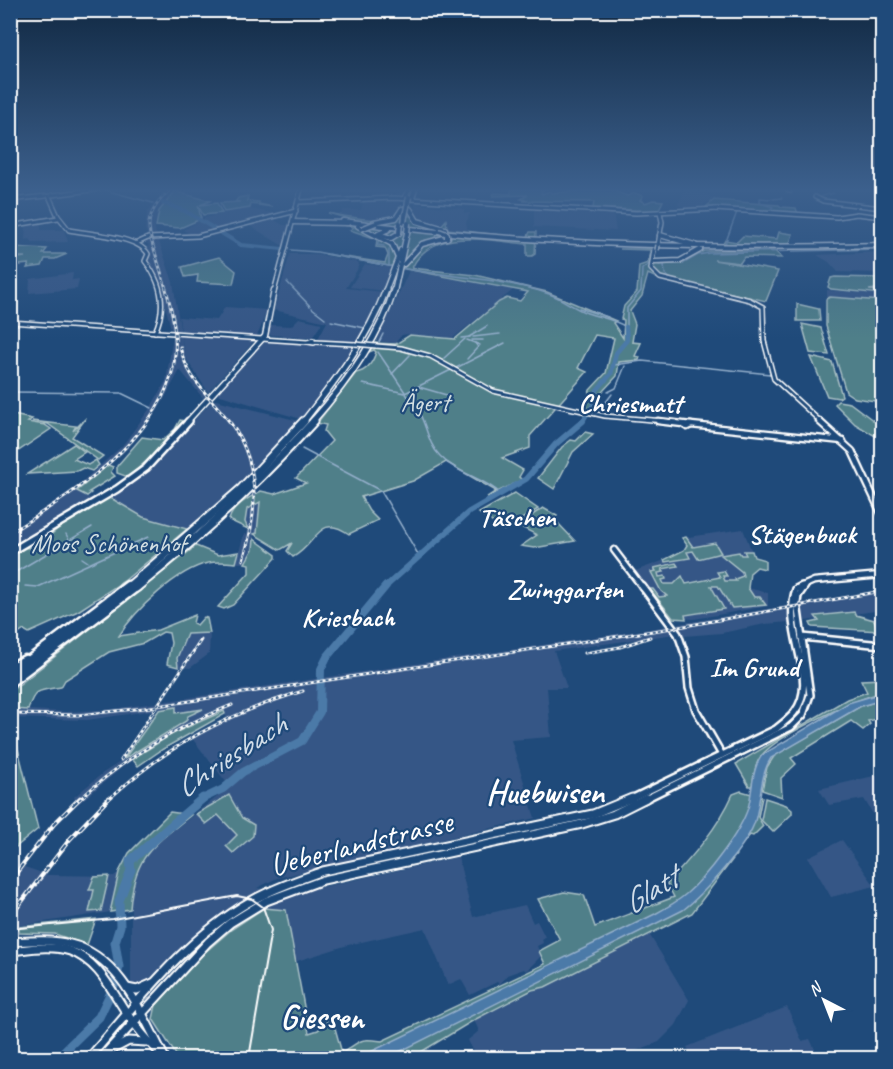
<svg xmlns="http://www.w3.org/2000/svg" width="893" height="1069" viewBox="0 0 893 1069" font-family="Caveat,sans-serif">
<style>
.built{fill:#355786}
.green{fill:#507f89;stroke:#a8bfc4;stroke-width:1.5}
.water{fill:#4c7aa8;stroke:#94afcb;stroke-width:1.5}
.lines{fill:none;stroke-linecap:round;stroke-linejoin:round}
.stream{stroke:#94afcb;stroke-width:1.5}
.river-far4{stroke:#4c7aa8;stroke-width:4}
.river-far3{stroke:#4c7aa8;stroke-width:4.5}
.river-far2{stroke:#4c7aa8;stroke-width:6}
.river-far1{stroke:#4c7aa8;stroke-width:8}
.river{stroke:#4c7aa8;stroke-width:9}
.secondary-far3-casing{stroke:#fff;stroke-width:6}
.secondary-far2-casing{stroke:#fff;stroke-width:9}
.secondary-far1-casing{stroke:#fff;stroke-width:10}
.secondary-casing{stroke:#fff;stroke-width:11}
.primary-far2-casing{stroke:#fff;stroke-width:6}
.primary-far1-casing{stroke:#fff;stroke-width:7}
.primary-casing{stroke:#fff;stroke-width:10}
.highway-far3-casing{stroke:#fff;stroke-width:7}
.highway-far2-casing{stroke:#fff;stroke-width:8}
.highway-far1-casing{stroke:#fff;stroke-width:11}
.highway-casing{stroke:#fff;stroke-width:13}
.secondary-far3{stroke:#1f4a7a;stroke-width:3}
.secondary-far2{stroke:#1f4a7a;stroke-width:4.5}
.secondary-far1{stroke:#1f4a7a;stroke-width:5}
.secondary{stroke:#1f4a7a;stroke-width:7}
.primary-far2{stroke:#1f4a7a;stroke-width:3}
.primary-far1{stroke:#1f4a7a;stroke-width:4}
.primary{stroke:#1f4a7a;stroke-width:5}
.highway-far3{stroke:#1f4a7a;stroke-width:4}
.highway-far2{stroke:#1f4a7a;stroke-width:5}
.highway-far1{stroke:#1f4a7a;stroke-width:7}
.highway{stroke:#1f4a7a;stroke-width:8}
.tram{stroke:#fff;stroke-width:2}
.rail-far1-casing{stroke:#fff;stroke-width:3}
.rail-casing{stroke:#fff;stroke-width:4.5}
.rail-far1{stroke:#1f4a7a;stroke-width:1.5;stroke-dasharray:3;stroke-linecap:butt}
.rail{stroke:#1f4a7a;stroke-width:2;stroke-dasharray:7;stroke-linecap:butt}
.secondary-bridge-casing{stroke:#fff;stroke-width:6;stroke-linecap:butt}
.highway-bridge-casing{stroke:#fff;stroke-width:7;stroke-linecap:butt}
.secondary-bridge{stroke:#1f4a7a;stroke-width:3}
.highway-bridge{stroke:#1f4a7a;stroke-width:4}
.labels{text-anchor:middle;dominant-baseline:central;stroke-width:4.5;stroke-linejoin:round;paint-order:stroke}
.park-label{font-size:26px;fill:#d3dfe2;stroke:#1f4a7a}
.neighbourhood-label{font-size:27px;font-weight:bold;fill:#fff;stroke:#1f4a7a}
.near-street-label{font-size:32px;fill:#fff;stroke:#1f4a7a}
.near-water-label{font-size:33px;font-style:italic;fill:#d2dee9;stroke:#1f4a7a}
.near-neighbourhood-label{font-size:33px;font-weight:bold;fill:#fff;stroke:#1f4a7a}
</style>
<rect width="100%" height="100%" fill="#1f4a7a"/>
<filter id="ink" filterUnits="userSpaceOnUse"><feTurbulence type="fractalNoise" baseFrequency=".0167" numOctaves="2"/><feDisplacementMap in="SourceGraphic" scale="12" xChannelSelector="R" yChannelSelector="G"/><feConvolveMatrix kernelMatrix="1 2 1 2 8 2 1 2 1" color-interpolation-filters="sRGB"/></filter>
<g filter="url(#ink)">
<!-- built -->
<g class="built">
<polygon points="165,189 177,189 159,211 154,227 173,282 184,354 179,317 217,320 225,307 267,310 259,332 250,346 208,392 184,356 190,372 207,394 203,398 180,370 158,410 131,445 78,491 93,500 11,548 11,531 77,486 122,446 151,407 166,381 173,336 158,278 146,261 149,255 147,248 149,245 144,241 149,239 145,229 147,213"/>
<polygon points="399,189 406,189 396,215 392,218 372,221 341,215 343,210 361,210 364,199 394,198"/>
<polygon points="687,190 717,198 701,206 689,208 677,205 683,196 681,193"/>
<polygon points="415,204 464,209 464,213 470,213 466,223 468,231 446,228 446,221 441,227 416,218"/>
<polygon points="534,207 613,212 616,231 534,227"/>
<polygon points="244,208 273,213 271,218 283,225 290,225 285,247 247,224 194,236 183,230 205,218"/>
<polygon points="41,224 41,230 64,230 68,242 33,243 30,239 25,240 26,226"/>
<polygon points="880,252 882,254 882,273 838,272 829,262 817,255"/>
<polygon points="290,254 317,254 357,262 359,263 357,270 346,288 384,292 356,347 301,419 217,394 262,342 315,344 327,322 274,310"/>
<polygon points="365,264 390,267 385,291 350,287"/>
<polygon points="409,271 513,290 453,338 409,334 402,335 395,343 377,341"/>
<polygon points="73,273 72,280 79,279 77,289 29,293 30,279"/>
<polygon points="827,290 882,294 882,301 827,297"/>
<polygon points="299,318 322,323 312,338 267,335 271,325 291,326"/>
<polygon points="216,400 299,421 244,479 187,529 143,517 109,497 146,471 212,401"/>
<polygon points="260,502 261,512 257,534 254,534 253,549 245,563 236,563 244,534 247,534 248,530 245,522 247,509"/>
<polygon points="743,529 754,557 765,560 765,569 757,567 750,573 748,588 768,593 768,606 694,619 673,618 635,571 679,555 687,545 682,538"/>
<polygon points="882,590 882,610 805,621 803,614 802,603"/>
<polygon points="786,606 789,622 765,624 722,633 684,636 682,633 554,651 567,688 547,688 551,737 511,740 535,818 277,878 257,888 295,893 458,857 473,917 525,905 533,923 537,921 545,937 542,939 543,943 537,946 541,956 526,971 524,969 507,975 500,984 497,982 470,995 461,979 448,985 425,928 348,945 297,961 240,903 205,929 144,984 131,985 131,909 11,927 10,862 48,875 114,876 230,787 191,737 227,719 224,711 172,734 132,759 78,804 74,797 103,773 200,710 176,713 176,707 87,720 11,718 11,709 66,712 113,709 637,631"/>
<polygon points="199,632 210,633 209,654 190,668 178,667 177,658 187,634"/>
<polygon points="882,774 882,829 864,799 829,805 819,789"/>
<polygon points="842,840 875,886 831,897 808,857"/>
<polygon points="649,934 689,1000 676,1025 659,1042 616,1058 476,1058 468,1040 479,1031 474,1020"/>
<polygon points="787,1007 802,1041 810,1039 819,1058 693,1058 687,1047"/>
</g>
<!-- green -->
<g class="green">
<polygon points="177,189 177,192 210,201 200,205 217,203 222,213 203,215 198,205 201,219 180,228 156,226 159,211"/>
<polygon points="511,189 547,189 541,191 542,194 549,191 552,193 610,189 627,196 635,193 643,196 640,200 645,203 653,200 663,201 658,211 593,208 594,202 523,201 526,200 521,199 528,195 493,196 494,193 511,194"/>
<polygon points="248,196 247,201 259,202 259,204 273,207 251,204 250,208 224,212 220,203 240,202 236,201 238,198"/>
<polygon points="714,200 779,205 781,207 796,208 798,214 706,207"/>
<path d="M328,213C345,216 384,225 397,215L412,216L441,226L446,220L447,229L527,238L530,232H536L535,254L532,256H527V244C490,241 431,226 412,268L475,275L547,292L616,321L613,323L623,338L624,320L621,319L624,306L637,292L639,266L648,263L650,250L620,249H652L655,261H680L697,251H775L782,258L744,257L740,263L714,260L778,271L766,301L683,282L684,285L659,279L648,274L642,296L630,311L635,324L632,342L641,343L635,356L640,357L639,360L619,362L617,376L601,393L596,413L585,410L590,390L606,373L614,338L595,335L578,368L587,372L530,436V448L502,458L523,470L519,477L522,480L487,497L496,491L446,462L413,481L361,497L369,511L378,520L349,534C318,512 317,545 293,557L287,551L292,543L280,550L254,534L257,533L260,502L247,509L245,522L248,529L229,520C232,506 250,497 261,491L274,494L306,483L296,478L332,441L324,431L326,425L317,423L356,373C367,371 373,362 376,352L374,350L369,352L375,343L396,344L410,335L455,339L499,302L507,298L520,301L528,292L325,254L385,263L388,255L385,248L376,247L377,239L350,230L354,227L337,224L346,218Z"/>
<polygon points="779,232 793,234 789,245 722,246 725,240 737,242 743,236 777,239"/>
<polygon points="11,247 47,249 43,254 67,254 55,259 45,259 42,266 27,268 29,264 11,266 11,259 25,257 11,257"/>
<polygon points="219,257 236,271 233,284 197,282 198,275 185,277 182,267"/>
<polygon points="835,277 882,278 882,288 869,290 882,291 882,294 831,289 828,287 831,278"/>
<polygon points="830,297 882,301 882,402 855,398 846,392 826,326 826,299"/>
<polygon points="797,304 819,309 820,321 797,321"/>
<polygon points="802,324 821,328 829,355 810,353"/>
<polygon points="811,357 832,362 842,396 839,398 827,396"/>
<polygon points="838,401 850,403 882,427 882,440 855,424 835,404"/>
<polygon points="13,415 32,419 28,422 45,425 51,429 11,456 11,417"/>
<polygon points="86,418 72,437 103,456 98,460 48,424 32,421 76,426 73,431"/>
<polygon points="180,420 184,421 151,457 128,477 117,473 117,466 142,437 163,440 175,429"/>
<polygon points="585,432 593,434 573,452 554,489 538,478 562,447 571,440 576,441"/>
<polygon points="74,444 85,452 74,459 88,465 96,460 99,465 92,471 83,468 77,471 27,474"/>
<polygon points="108,465 113,467 111,472 115,476 89,492 91,493 87,496 77,491"/>
<polygon points="515,493 538,509 504,530 479,513"/>
<polygon points="109,497 143,517 187,529 124,581 78,611 29,633 24,630 14,637 11,634 11,556 25,548 36,547 60,527"/>
<polygon points="543,508 557,516 554,519 575,541 534,548 521,546 537,535 517,525"/>
<polygon points="686,537 693,547 715,543 721,553 698,559 693,551 687,552 690,558 665,562 664,560 684,550 687,545 682,538"/>
<polygon points="254,539 276,555 276,558 233,605 224,609 218,607 249,573 249,564 245,563 253,549"/>
<path d="M196,546L218,555L239,552L236,563C227,562 217,561 208,563C177,570 135,610 119,636L158,630L195,615L193,623L197,625L204,617L207,618L210,633L187,634L177,658L178,667L167,664L171,643L169,633L163,632L144,643L109,652L65,680L61,687C41,690 34,688 28,710L11,709V691Z"/>
<polygon points="744,551 752,551 754,557 765,560 765,569 757,567 750,573 748,588 754,597 760,597 766,605 732,608 718,586 711,586 724,609 685,615 686,619 673,618 650,589 653,589 659,597 667,596 661,591 651,572 656,571 654,568 676,563 678,566 662,569 664,572 658,573 659,577 665,576 666,579 662,580 664,584 674,584 682,576 686,584 720,577 717,572 724,571 727,576 723,576 725,581 736,581 735,579 743,576 742,572 721,555 739,552 741,555 746,555"/>
<polygon points="854,612 856,615 874,620 879,631 812,627 810,623 819,621 815,616"/>
<path d="M882,679V693C858,697 777,736 762,755C755,763 754,775 752,786H749L736,764L847,699L867,692L861,680Z"/>
<polygon points="882,700 882,718 868,721 870,724 863,730 851,721 791,758 796,764 781,778 782,797 762,790 767,767 775,755 861,706"/>
<polygon points="176,707 176,713 203,709 188,716 186,721 124,759 159,710"/>
<polygon points="224,711 225,714 163,749 138,766 132,759 172,734"/>
<polygon points="15,737 38,829 11,851 10,739"/>
<path d="M741,791L762,797L758,817L763,826L753,836L750,835L735,853L736,855L692,913L545,987L532,990L474,1020L411,1058H178L153,1019L156,1005L203,954L232,929L264,908L286,910L309,1033L318,1030L328,1020L333,1021L342,1053C362,1040 358,1038 382,1041L545,964L539,951L560,940L538,899L564,892L584,895L595,927L674,897L667,884C692,857 718,828 733,794Z"/>
<polygon points="229,795 242,818 254,825 253,836 233,853 226,846 237,835 218,815 206,824 196,814"/>
<polygon points="765,798 786,805 792,810 792,814 773,832 761,820"/>
<path d="M170,812L191,815C152,847 134,855 130,909L110,912L119,872L129,853Z"/>
<polygon points="109,876 101,911 89,912 94,890 89,890 94,877"/>
<polygon points="96,919 87,945 55,934 19,933 19,927"/>
</g>
<!-- water -->
<path class="water" d="M882,693V700L861,706L771,758C760,775 761,801 755,821C749,843 704,894 683,910L387,1058H358L655,914C666,908 677,902 686,894C706,877 740,833 748,808C753,791 751,770 762,755L848,703Z"/>
<g class="lines">
<!-- stream -->
<g class="stream">
<polyline points="101,189 153,203"/>
<polyline points="822,196 834,193"/>
<polyline points="773,199 782,198"/>
<polyline points="769,211 773,207 760,203 760,198 771,199"/>
<polyline points="197,219 201,217"/>
<polyline points="379,240 377,245 384,246"/>
<polyline points="725,244 737,212"/>
<polyline points="291,250 317,252 394,267"/>
<polyline points="389,250 389,265"/>
<polyline points="659,265 684,263 698,255 709,253 882,249"/>
<polyline points="664,265 665,274 672,280"/>
<path d="M401,268C449,277 499,278 546,293C561,297 573,308 587,313C602,318 613,319 626,327"/>
<polyline points="287,282 310,306"/>
<polyline points="312,308 325,318"/>
<polyline points="579,308 608,317"/>
<polyline points="331,321 365,328"/>
<polyline points="627,328 627,308 641,291 642,269 649,264"/>
<polyline points="469,337 487,326"/>
<polyline points="473,337 500,334"/>
<polyline points="461,338 470,337"/>
<polyline points="467,340 480,345"/>
<polyline points="472,340 483,340"/>
<polyline points="379,342 383,334"/>
<polyline points="378,352 415,407"/>
<polyline points="443,359 465,339"/>
<polyline points="467,359 478,347 475,343"/>
<polyline points="614,365 642,361 770,374"/>
<polyline points="456,368 505,343"/>
<polyline points="392,374 410,355"/>
<polyline points="363,384 405,393 451,370"/>
<polyline points="419,387 450,396"/>
<polyline points="10,392 121,393 152,408"/>
<polyline points="608,392 616,388 625,366"/>
<path d="M417,409C427,424 427,443 440,456C457,474 483,477 501,494"/>
<polyline points="590,410 594,410"/>
<polyline points="600,410 612,394"/>
<polyline points="302,449 381,491 419,556"/>
<polyline points="66,534 69,540"/>
<polyline points="82,558 88,562"/>
<polyline points="14,573 92,527"/>
<polyline points="25,586 38,587 148,537"/>
</g>
<!-- river-far4 -->
<polyline class="river-far4" points="163,203 185,211 241,245 283,249"/>
<!-- river-far3 -->
<polyline class="river-far3" points="582,422 593,405 597,390 611,374 616,353 627,340 626,327"/>
<!-- river-far2 -->
<polyline class="river-far2" points="384,588 469,512 526,479 556,444 583,421"/>
<!-- river-far1 -->
<polyline class="river-far1" points="200,800 223,789 243,772 302,741 320,712 321,669 327,657 386,586"/>
<!-- river -->
<polyline class="river" points="57,1058 99,1017 115,984 119,967 115,942 120,926 119,901 131,870 130,861 203,798"/>
<!-- secondary-far3 casing -->
<g class="secondary-far3-casing">
<g id="secondary-far3">
<polyline points="787,189 790,191"/>
<polyline points="52,195 99,189"/>
<path d="M49,196L58,216L69,230C90,234 138,236 148,254L145,261C162,283 167,306 155,332"/>
<polyline points="815,197 823,201 882,208"/>
<polyline points="10,200 46,196"/>
<polyline points="299,202 394,198 636,213 717,209"/>
<polyline points="715,209 837,217 857,214 882,217"/>
<polyline points="10,226 58,218"/>
<polyline points="137,243 148,238 198,236 296,211"/>
<polyline points="658,245 662,222 660,212"/>
<polyline points="654,249 651,269 660,278 750,300 763,307 764,341 774,379 821,422"/>
<polyline points="10,322 308,342"/>
<polygon points="313,340 314,343 308,342"/>
<polyline points="316,342 355,344"/>
<polyline points="376,346 401,348 430,356 493,391 605,416 676,422"/>
</g>
</g>
<!-- secondary-far2 casing -->
<g class="secondary-far2-casing">
<g id="secondary-far2">
<polyline points="658,421 691,425 687,427 682,424"/>
<polyline points="819,421 852,451 882,515"/>
<polyline points="691,425 843,441"/>
<polyline points="614,550 643,588"/>
<polyline points="798,588 814,581 882,575"/>
<polyline points="804,588 806,585"/>
</g>
</g>
<!-- secondary-far1 casing -->
<g class="secondary-far1-casing">
<g id="secondary-far1">
<polyline points="642,586 678,634 686,657 689,688 696,710 722,755"/>
<polyline points="802,637 882,645"/>
<path d="M629,800L776,729C782,724 789,719 794,713C821,680 781,632 796,589L802,586"/>
<polyline points="643,800 791,727 803,715 810,695 797,603 798,596 805,586"/>
</g>
</g>
<!-- secondary casing -->
<g class="secondary-casing">
<g id="secondary">
<path d="M10,942C30,941 50,939 70,944C121,956 143,1017 165,1058"/>
<path d="M10,951C30,949 51,945 70,951C99,961 112,992 128,1015C138,1030 149,1042 161,1054"/>
<polyline points="127,988 137,990 153,983"/>
<polyline points="110,1051 129,1041 146,1042"/>
<path d="M89,1058C138,1002 185,938 251,901C274,888 298,880 323,871L593,814L632,798"/>
<polyline points="101,1058 208,942 230,923 266,901 323,880 582,824 614,814 646,798"/>
</g>
</g>
<!-- primary-far2 casing -->
<g class="primary-far2-casing">
<polyline id="primary-far2" points="274,292 301,189"/>
</g>
<!-- primary-far1 casing -->
<g class="primary-far1-casing">
<polyline id="primary-far1" points="187,422 265,336 274,290"/>
</g>
<!-- primary casing -->
<g class="primary-casing">
<polyline id="primary" points="10,552 117,489 146,468 189,421"/>
</g>
<!-- highway-far3 casing -->
<g class="highway-far3-casing">
<g id="highway-far3">
<polyline points="405,197 409,189"/>
<polyline points="412,198 415,189"/>
<polyline points="410,209 417,221 445,229"/>
<path d="M343,221C522,245 701,250 882,245"/>
<polyline points="293,222 348,223"/>
<polyline points="374,222 396,218 402,209"/>
<polyline points="404,223 405,216"/>
<polyline points="358,226 392,244 398,258"/>
<polyline points="389,229 378,234 391,238 399,233"/>
<polyline points="660,235 695,245"/>
<polyline points="655,262 680,261 700,250"/>
<polyline points="404,264 422,244 448,237"/>
<polyline points="385,292 401,250"/>
<polyline points="394,292 407,233"/>
</g>
</g>
<!-- highway-far2 casing -->
<g class="highway-far2-casing">
<g id="highway-far2">
<path d="M303,422C335,381 367,340 386,290"/>
<path d="M312,422C345,385 379,338 394,290"/>
</g>
</g>
<!-- highway-far1 casing -->
<g class="highway-far1-casing">
<g id="highway-far1">
<polyline points="127,588 241,489 304,421"/>
<path d="M136,588C200,537 259,482 314,421"/>
</g>
</g>
<!-- highway casing -->
<g class="highway-casing">
<g id="highway">
<polyline points="10,668 25,660"/>
<polyline points="10,675 128,586"/>
<polyline points="10,682 137,586"/>
</g>
</g>
<!-- secondary-far3 -->
<use href="#secondary-far3" class="secondary-far3"/>
<!-- secondary-far2 -->
<use href="#secondary-far2" class="secondary-far2"/>
<!-- secondary-far1 -->
<use href="#secondary-far1" class="secondary-far1"/>
<!-- secondary -->
<use href="#secondary" class="secondary"/>
<!-- primary-far2 -->
<use href="#primary-far2" class="primary-far2"/>
<!-- primary-far1 -->
<use href="#primary-far1" class="primary-far1"/>
<!-- primary -->
<use href="#primary" class="primary"/>
<!-- highway-far3 -->
<use href="#highway-far3" class="highway-far3"/>
<!-- highway-far2 -->
<use href="#highway-far2" class="highway-far2"/>
<!-- highway-far1 -->
<use href="#highway-far1" class="highway-far1"/>
<!-- highway -->
<use href="#highway" class="highway"/>
<!-- tram -->
<polyline class="tram" points="10,929 113,919 237,896 252,899 263,907 271,930 249,1058"/>
<!-- rail-far1 casing -->
<g class="rail-far1-casing">
<g id="rail-far1">
<path d="M180,347C187,377 206,393 225,416C261,459 259,509 243,560"/>
<path d="M10,533C70,494 148,448 171,376C183,337 168,295 157,259C154,247 148,235 149,223C151,209 161,198 171,189"/>
<polyline points="585,653 620,647 650,637"/>
<polyline points="10,714 78,715 144,708 679,627 882,591"/>
<polyline points="121,760 201,640"/>
<path d="M79,800C124,758 175,728 232,705"/>
<path d="M108,800C168,745 225,715 303,691"/>
</g>
</g>
<!-- rail casing -->
<g class="rail-casing">
<g id="rail">
<polyline points="10,881 54,824 80,798"/>
<polyline points="10,917 70,839 109,798"/>
</g>
</g>
<!-- rail-far1 -->
<use href="#rail-far1" class="rail-far1"/>
<!-- rail -->
<use href="#rail" class="rail"/>
<!-- secondary-bridge casing -->
<g class="secondary-bridge-casing">
<g id="secondary-bridge">
<polyline points="657,250 658,245"/>
<polyline points="355,344 376,346"/>
</g>
</g>
<!-- highway-bridge casing -->
<g class="highway-bridge-casing">
<g id="highway-bridge">
<polyline points="405,216 409,197"/>
<polyline points="361,229 376,223"/>
<polyline points="439,231 447,234 447,238"/>
<polyline points="399,233 400,223"/>
<polyline points="407,233 408,223"/>
</g>
</g>
<!-- secondary-bridge -->
<use href="#secondary-bridge" class="secondary-bridge"/>
<!-- highway-bridge -->
<use href="#highway-bridge" class="highway-bridge"/>
</g>
</g>
<!-- sky -->
<linearGradient id="sky" x2="0" y2="1"><stop stop-color="#112943"/><stop offset="0.56" stop-color="#3c608d"/><stop offset="1" stop-color="#3c608d" stop-opacity="0"/></linearGradient>
<rect width="893" height="339" fill="url(#sky)"/>
<g class="labels">
<!-- park labels -->
<g class="park-label">
<text x="425" y="402">Ägert</text>
<text x="109" y="543">Moos Schönenhof</text>
</g>
<!-- neighbourhood labels -->
<g class="neighbourhood-label">
<text x="630" y="403">Chriesmatt</text>
<text x="517" y="517">Täschen</text>
<text x="802" y="534">Stägenbuck</text>
<text x="565" y="589">Zwinggarten</text>
<text x="348" y="617">Kriesbach</text>
<text x="754" y="667">Im Grund</text>
</g>
<!-- near-street labels -->
<g class="near-street-label">
<text transform="translate(361 843) rotate(-14)">Ueberlandstrasse</text>
</g>
<!-- near-water labels -->
<g class="near-water-label">
<text transform="translate(230 755) rotate(-33)">Chriesbach</text>
<text transform="translate(650 890) rotate(-32)">Glatt</text>
</g>
<!-- near-neighbourhood labels -->
<g class="near-neighbourhood-label">
<text x="545" y="792">Huebwisen</text>
<text x="322" y="1017">Giessen</text>
</g>
</g>
<!-- margin -->
<rect width="893" height="1069" fill="none" stroke="#1f4a7a" stroke-width="36"/>
<rect x="18" y="18" width="857" height="1033" fill="none" stroke="#fff" stroke-width="2" filter="url(#ink)"/>
<!-- north arrow -->
<g transform="translate(824 1000) rotate(318)" stroke="#1f4a7a" stroke-width="4.5" paint-order="stroke">
<path d="M0-4.5L10 22L0 15L-10 22Z" fill="#ffffff"/>
<text y="-9" font-size="16" font-weight="bold" text-anchor="middle" fill="#ffffff">N</text>
</g>
</svg>
